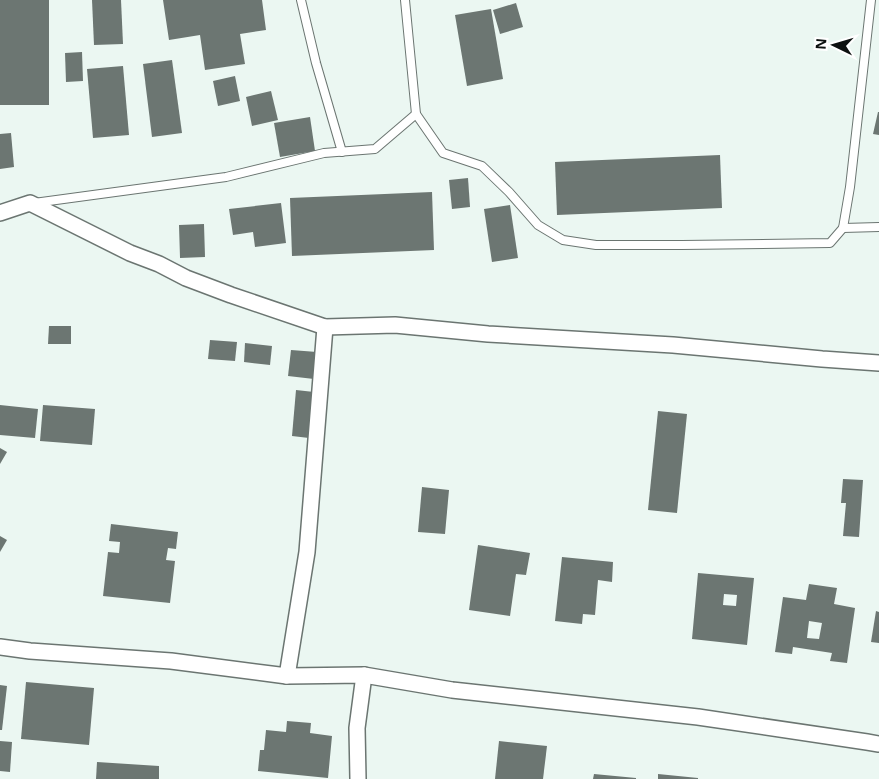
<svg xmlns="http://www.w3.org/2000/svg" width="879" height="779" viewBox="0 0 879 779" font-family="'Open Sans',sans-serif">
<style>
.building{fill:#6c7672;fill-rule:evenodd}
.lines{fill:none;stroke-linecap:round;stroke-linejoin:round}
.service-casing{stroke:#6b7571;stroke-width:10}
.minor-casing{stroke:#6b7571;stroke-width:18}
.service{stroke:#fff;stroke-width:8}
.minor{stroke:#fff;stroke-width:15}
</style>
<rect width="100%" height="100%" fill="#ebf7f2"/>
<!-- building -->
<g class="building">
<rect x="0" y="0" width="49" height="105"/>
<polygon points="92,0 121,0 123,44 94,45"/>
<polygon points="163,0 262,0 266,30 240,34 245,64 205,70 200,35 169,40"/>
<polygon points="516,3 523,27 500,34 493,10"/>
<polygon points="491,9 503,79 467,86 455,15"/>
<polygon points="82,52 83,81 66,82 65,53"/>
<polygon points="172,60 182,133 152,137 143,64"/>
<polygon points="123,66 129,135 93,138 87,69"/>
<polygon points="235,76 240,101 218,106 213,81"/>
<polygon points="271,91 278,120 252,126 246,97"/>
<polygon points="878,112 879,112 879,135 873,134"/>
<polygon points="310,117 315,151 280,157 274,123"/>
<polygon points="11,133 14,167 0,169 0,134"/>
<polygon points="720,155 722,208 557,215 555,162"/>
<polygon points="468,178 470,207 452,209 449,180"/>
<polygon points="432,192 434,250 292,256 290,198"/>
<polygon points="281,203 286,243 255,247 253,232 233,235 229,209"/>
<polygon points="510,205 518,258 492,262 484,209"/>
<polygon points="204,224 205,257 180,258 179,225"/>
<polygon points="49,326 71,326 71,344 48,344"/>
<polygon points="210,340 237,342 235,361 208,359"/>
<polygon points="245,343 272,346 270,365 244,362"/>
<polygon points="291,350 317,352 314,379 288,376"/>
<polygon points="296,390 314,392 309,438 292,436"/>
<polygon points="0,405 38,409 35,438 0,435"/>
<polygon points="43,405 95,409 92,445 40,441"/>
<polygon points="658,411 687,414 677,513 648,510"/>
<polygon points="0,448 7,452 0,464"/>
<polygon points="843,479 863,480 859,537 843,536 846,503 841,503"/>
<polygon points="422,487 449,490 445,534 418,532"/>
<polygon points="111,524 178,532 176,549 168,548 166,560 175,561 170,603 103,596 108,552 119,553 120,542 109,541"/>
<polygon points="0,536 7,540 0,552"/>
<polygon points="478,545 530,553 526,575 516,574 510,616 469,610"/>
<polygon points="562,557 613,562 612,582 598,580 595,615 583,614 582,624 555,621"/>
<path d="M698,573L754,578L747,645L692,639ZM724,594L737,595L736,606L723,605Z"/>
<path d="M809,584L837,588L834,604L855,608L847,663L830,661L832,653L793,647L792,654L775,652L783,597L806,600ZM809,621L822,623L819,639L807,638Z"/>
<polygon points="876,611 879,612 879,643 871,642"/>
<polygon points="26,682 94,688 89,745 21,739"/>
<polygon points="0,685 7,686 2,730 0,730"/>
<polygon points="287,721 311,723 310,733 332,736 328,778 258,771 260,750 264,750 266,730 286,732"/>
<polygon points="0,741 12,742 10,772 0,771"/>
<polygon points="499,741 547,746 543,779 495,779"/>
<polygon points="97,762 159,766 159,779 96,779"/>
<polygon points="594,774 636,778 636,779 593,779"/>
<polygon points="658,774 698,778 698,779 658,779"/>
</g>
<g class="lines">
<!-- service casing -->
<g class="service-casing">
<g id="service">
<polyline points="301,0 316,63 342,152"/>
<polyline points="405,0 416,114 443,153 482,166 509,192 538,225 563,240 596,245 682,245 830,243 843,228 850,187 871,0"/>
<polyline points="34,203 226,177 324,153 375,149 416,114"/>
<polyline points="843,228 879,227"/>
</g>
</g>
<!-- minor casing -->
<g class="minor-casing">
<g id="minor">
<polyline points="0,213 30,203 130,253 159,264 186,278 231,295 325,327 395,325 488,334 673,345 822,359 879,363"/>
<polyline points="0,647 30,651 171,661 287,676 364,675 452,690 698,717 867,742 879,744"/>
<polyline points="287,676 307,552 325,327"/>
<polyline points="358,779 357,728 364,675"/>
</g>
</g>
<!-- service -->
<use href="#service" class="service"/>
<!-- minor -->
<use href="#minor" class="minor"/>
</g>
<!-- north arrow -->
<g transform="translate(834 45) rotate(275)" stroke="#ffffff" stroke-width="4" paint-order="stroke">
<path d="M0-4L9 19L0 12L-9 19Z" fill="#0d1110"/>
<text y="-8" font-size="14" font-weight="bold" text-anchor="middle" fill="#0d1110">N</text>
</g>
</svg>
